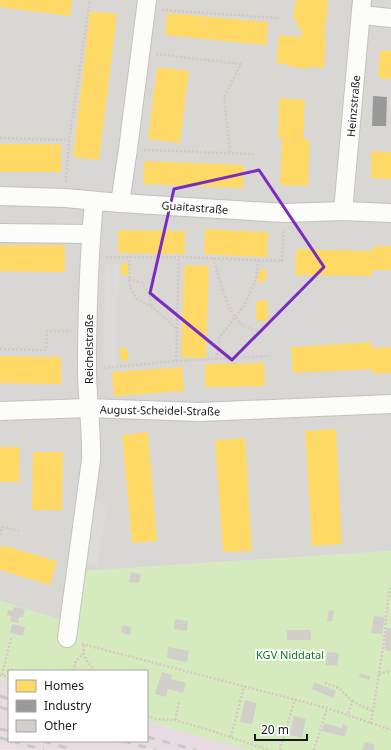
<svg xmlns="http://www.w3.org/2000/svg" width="391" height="750" viewBox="0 0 391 750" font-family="'Noto Sans',sans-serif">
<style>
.residential{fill:#d9d7d4}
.industrial{fill:#e8dbe2}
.grass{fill:#d5ebbe}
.parking{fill:#dcdbd9}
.homes{fill:#ffd966}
.industry{fill:#999}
.building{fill:#d2cfcb}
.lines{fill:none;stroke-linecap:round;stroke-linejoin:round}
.minor-casing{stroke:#c2c2bf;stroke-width:20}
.path{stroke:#d6c7c3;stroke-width:2.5;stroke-dasharray:2 2;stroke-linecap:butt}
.minor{stroke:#fcfcfb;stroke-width:18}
.rail{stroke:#c9c9c8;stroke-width:3;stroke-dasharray:8 8;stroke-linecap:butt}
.marked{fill:none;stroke:#7b2cbf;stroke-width:3;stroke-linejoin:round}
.labels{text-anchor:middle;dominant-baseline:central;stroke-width:4;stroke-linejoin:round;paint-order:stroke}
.street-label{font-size:11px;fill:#1b1b1b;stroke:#fff}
.park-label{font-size:11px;fill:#037f11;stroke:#fff}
</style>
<rect width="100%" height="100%" fill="#eae8e2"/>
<!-- residential -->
<polygon class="residential" points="0,0 391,0 391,551 85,571 76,624 0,601"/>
<!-- industrial -->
<polygon class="industrial" points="0,679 9,682 9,741 147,741 147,721 248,750 0,749"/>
<!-- grass -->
<polygon class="grass" points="391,551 391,750 248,750 147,721 147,671 9,671 9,681 0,678 0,601 76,624 85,571"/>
<!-- parking -->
<g class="parking">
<polygon points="106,264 119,264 116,365 103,364"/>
<polygon points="96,502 108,505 97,565 84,562"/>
</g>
<!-- homes -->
<g class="homes">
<polygon points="0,0 72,0 70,16 0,7"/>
<polygon points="300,0 326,0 326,1 328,1 324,39 326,39 324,68 310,67 310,69 287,66 287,64 276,63 279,35 301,37 302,29 297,29 298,21 293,20 295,1 300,1"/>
<polygon points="90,11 117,14 99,160 73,157"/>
<polygon points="167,13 268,22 266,45 165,35"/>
<polygon points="380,50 391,51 391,79 378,78"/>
<polygon points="157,67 189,71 180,143 148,139"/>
<polygon points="279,98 305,100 303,139 310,140 308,186 280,185 282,138 278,138"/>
<rect x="0" y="144" width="61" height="28"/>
<polygon points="371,151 391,152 391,179 371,178"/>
<polygon points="144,161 244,165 243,188 143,184"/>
<polygon points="205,229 268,232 267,257 204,254"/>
<polygon points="118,230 185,231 185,254 118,253"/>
<polygon points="0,245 65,245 65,272 0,271"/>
<polygon points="391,246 391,270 372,270 372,276 295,275 296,249 372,251 372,247"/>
<rect x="121" y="263" width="7" height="12"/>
<polygon points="184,265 209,266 206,358 181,357"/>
<polygon points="260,269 267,270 265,282 257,281"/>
<polygon points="267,300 268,321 256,320 256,301"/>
<polygon points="371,342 372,348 391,347 391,373 373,374 372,369 293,373 291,347"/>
<polygon points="119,348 127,348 129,360 121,361"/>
<polygon points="0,356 61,357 61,384 0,383"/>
<polygon points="264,363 265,386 205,387 205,364"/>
<polygon points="182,367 184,391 114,396 112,372"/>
<polygon points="336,429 342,544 312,546 305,431"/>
<polygon points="148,432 157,541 132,543 122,435"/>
<polygon points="245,438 252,551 223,552 215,440"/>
<polygon points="0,447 20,447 19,482 0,482"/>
<polygon points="33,452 63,452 62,510 32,510"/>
<polygon points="2,545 57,561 50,585 0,570 0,551"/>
</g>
<!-- industry -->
<polygon class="industry" points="373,96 387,97 386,126 372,126"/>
<!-- building -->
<g class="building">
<polygon points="131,572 141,574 139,583 129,582"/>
<polygon points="14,607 25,609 23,617 19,617 18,623 10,621 11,616 7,615 8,610 13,611"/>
<polygon points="329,610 334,611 332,621 327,621"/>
<polygon points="374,616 385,617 382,634 371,633"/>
<polygon points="175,619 188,621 187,631 174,629"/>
<polygon points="12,624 25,627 23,636 10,633"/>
<polygon points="123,625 131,627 130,635 121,633"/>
<polygon points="386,628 391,628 391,651 385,650"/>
<rect x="287" y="630" width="24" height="10"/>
<polygon points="168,647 189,651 187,662 167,658"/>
<polygon points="327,652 339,653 337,666 326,665"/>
<polygon points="162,672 172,675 171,679 186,683 183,693 168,689 166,697 155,694"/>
<polygon points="360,673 370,676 369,680 359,677"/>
<polygon points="314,682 336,691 333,698 312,689"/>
<polygon points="245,700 257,703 252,724 240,722"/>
<polygon points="294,716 306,719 302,738 289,735"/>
<polygon points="324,723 342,728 342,724 348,726 345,737 322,731"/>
<polygon points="365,742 375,745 374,750 362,750"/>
</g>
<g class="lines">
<!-- minor casing -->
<g class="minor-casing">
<g id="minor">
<polyline points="361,15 391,18"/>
<polyline points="0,196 65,198 120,203 285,213 343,211 391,213"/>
<polyline points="120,203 128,149 147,0"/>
<polyline points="343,211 362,0"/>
<polyline points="0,233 91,234"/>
<polyline points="0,411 88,408 199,412 391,404"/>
<path d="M67,638L91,460C92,429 87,399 87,369C87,313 89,256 94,201"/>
</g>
</g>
<!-- path -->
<g class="path">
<polyline points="162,10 279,18"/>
<polyline points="156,54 241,64 224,98 230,153"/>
<polyline points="0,138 69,140"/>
<polyline points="144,150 253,154"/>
<polyline points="66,182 69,140 90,0"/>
<polyline points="130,256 129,279 131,289 137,299 151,306 177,329"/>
<polyline points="106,257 179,257 282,261 284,229"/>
<path d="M213,258C219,277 227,315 244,326C249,329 256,330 262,333"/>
<polyline points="129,279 142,283 149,293 151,305"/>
<polyline points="0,349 46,350 47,331 71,331"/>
<polyline points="216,359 220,337 235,317 245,304 255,281 259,260"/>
<polyline points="176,361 179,257"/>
<polyline points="104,368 176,361 269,356"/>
<polyline points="0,535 2,527 19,531"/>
<polyline points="82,644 327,708 391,730"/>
<path d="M84,645C82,658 87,661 95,671"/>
<polyline points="74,671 75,663 83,653"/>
<polyline points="379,674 391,671"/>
<polyline points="0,675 9,677"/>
<polyline points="2,675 11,638"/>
<polyline points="325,683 339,688 352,701 348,715"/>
<polyline points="352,701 362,706 373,711"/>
<polyline points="147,716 156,719 175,720 212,731 269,750"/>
<polyline points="175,720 179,703"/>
<polyline points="371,724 384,641 387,608 391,585"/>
<polyline points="231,737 244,686"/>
<polyline points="280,750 295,699"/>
<polyline points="314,750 327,708"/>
</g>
<!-- minor -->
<use href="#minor" class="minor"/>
<!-- rail -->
<g class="rail">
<polyline points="0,696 9,699"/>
<polyline points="0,707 9,710"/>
<polyline points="0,729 9,731"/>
<polyline points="147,737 196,750"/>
<polyline points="0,738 9,740"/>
<polyline points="12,741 44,750"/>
<polyline points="43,741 74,750"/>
<polyline points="123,741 156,750"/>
</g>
</g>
<!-- marked area -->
<path class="marked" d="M259,170L324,267L232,360L150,293L174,189Z"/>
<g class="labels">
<!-- street labels -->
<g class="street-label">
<text transform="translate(353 106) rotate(-85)">Heinzstraße</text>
<text transform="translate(195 207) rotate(4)">Guaitastraße</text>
<text transform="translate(88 349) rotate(-90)">Reichelstraße</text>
<text transform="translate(160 410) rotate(1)">August-Scheidel-Straße</text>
</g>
<!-- park labels -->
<g class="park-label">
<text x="290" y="654">KGV Niddatal</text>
</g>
</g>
<!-- legend -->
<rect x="8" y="670" width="140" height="72" fill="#ffffff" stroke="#a4a4a4"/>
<rect x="16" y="680" width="20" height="12" fill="#ffd966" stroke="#a4a4a4"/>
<text x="44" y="690" font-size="12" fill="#1b1b1b">Homes</text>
<rect x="16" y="700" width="20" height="12" fill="#999999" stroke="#a4a4a4"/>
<text x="44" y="710" font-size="12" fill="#1b1b1b">Industry</text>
<rect x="16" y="720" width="20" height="12" fill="#d2cfcb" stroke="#a4a4a4"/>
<text x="44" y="730" font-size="12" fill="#1b1b1b">Other</text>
<!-- scale -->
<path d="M255 734v6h52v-6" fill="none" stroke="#1b1b1b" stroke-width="2"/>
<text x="261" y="734" font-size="12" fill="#1b1b1b" stroke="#ffffff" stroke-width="3" paint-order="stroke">20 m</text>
</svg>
